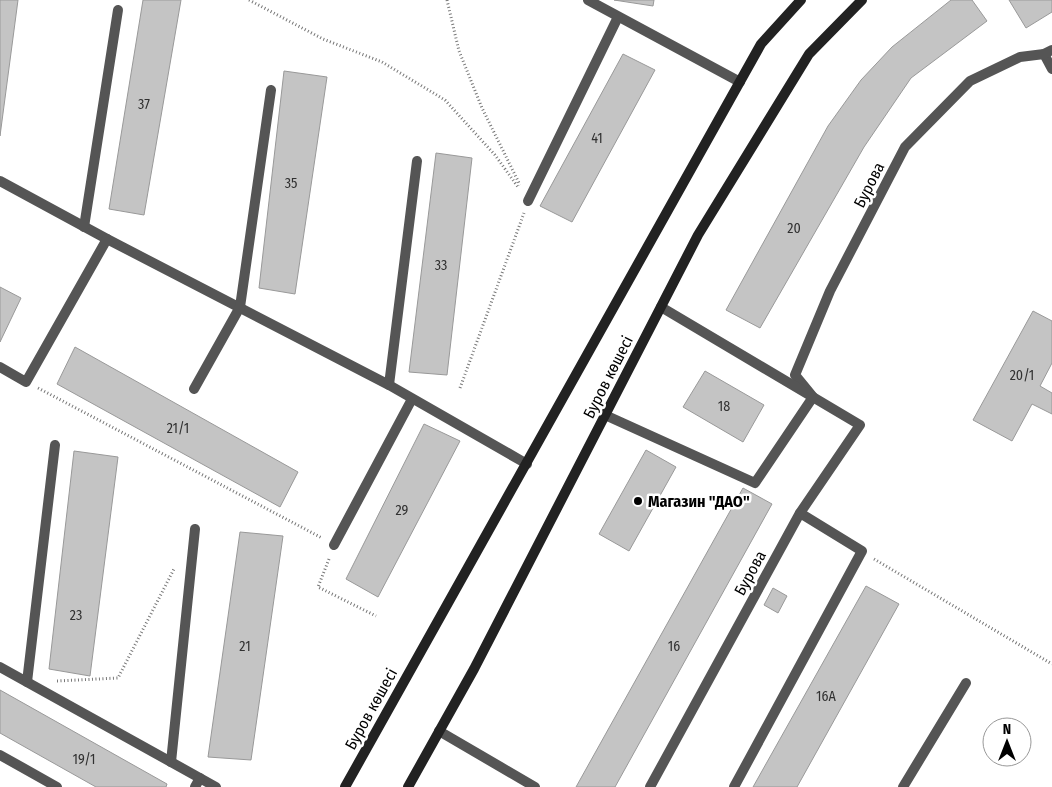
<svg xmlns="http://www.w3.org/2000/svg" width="1052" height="787" viewBox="0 0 1052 787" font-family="'Fira Sans Condensed',sans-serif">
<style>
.building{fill:#c4c4c4;stroke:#999}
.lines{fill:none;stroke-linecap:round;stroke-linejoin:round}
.path{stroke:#777;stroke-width:3;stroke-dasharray:1 2.5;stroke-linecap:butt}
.lane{stroke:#555;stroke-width:10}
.street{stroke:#555;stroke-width:10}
.secondary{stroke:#222;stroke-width:10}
.poi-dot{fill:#000;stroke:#fff;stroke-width:2}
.labels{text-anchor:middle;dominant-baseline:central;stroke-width:5;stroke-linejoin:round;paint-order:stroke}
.number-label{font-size:14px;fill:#313131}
.street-label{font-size:16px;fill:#000;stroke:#fff}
.poi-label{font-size:16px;font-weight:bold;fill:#000;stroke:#fff;text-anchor:start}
</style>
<rect width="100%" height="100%" fill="#fff"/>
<!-- building -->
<g class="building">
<polygon points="0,0 18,0 0,136"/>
<polygon points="143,0 181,0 144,215 109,209"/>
<polygon points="614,0 654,0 653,6"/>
<polygon points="951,0 972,0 987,21 911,78 864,147 760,328 726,310 828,126 861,80 892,47"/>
<polygon points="1009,0 1052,0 1052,12 1026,28"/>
<polygon points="623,54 655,70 572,222 540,206"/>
<polygon points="284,71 327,77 295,294 259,288"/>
<polygon points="436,153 472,158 447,375 409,372"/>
<polygon points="0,287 21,298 0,342"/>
<polygon points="1033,311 1052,321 1052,363 1040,386 1052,393 1052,414 1032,404 1012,441 973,420"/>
<polygon points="75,347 298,472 280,507 57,384"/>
<polygon points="705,371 764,405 743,442 683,407"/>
<polygon points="424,424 460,441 378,597 346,579"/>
<polygon points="646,450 676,467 629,551 599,534"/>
<polygon points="74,451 118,457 90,676 49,669"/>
<polygon points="743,488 772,504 615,787 576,787"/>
<polygon points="240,532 283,536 251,760 208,757"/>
<polygon points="866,586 899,604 797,787 753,787"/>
<polygon points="773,588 787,596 778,613 764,605"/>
<polygon points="0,690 167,784 166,787 96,787 0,733"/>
</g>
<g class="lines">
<!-- path -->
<g class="path">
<polyline points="249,0 323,39 382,62 445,100 495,155 518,187"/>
<polyline points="447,0 459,51 482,108 520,185"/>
<polyline points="38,388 322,538"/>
<polyline points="460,388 524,213"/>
<polyline points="329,559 318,587 376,616"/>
<polyline points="874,559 1052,664"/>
<polyline points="57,681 118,678 174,569"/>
</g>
<!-- lane -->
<g class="lane">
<polyline points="588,0 740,82"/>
<polyline points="1044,54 1052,69"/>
<polyline points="0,181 107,239"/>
<polyline points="528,201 618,17"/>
<polyline points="84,227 118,10"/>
<polyline points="0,367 26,382 107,239 389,385 527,464"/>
<polyline points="389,385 417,161"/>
<polyline points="194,389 240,307 271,90"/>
<polyline points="334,545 412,399"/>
<polyline points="0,667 216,787"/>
<polyline points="27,682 55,445"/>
<polyline points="439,731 535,787"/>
<polyline points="0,755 57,787"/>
<polyline points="171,762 195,529"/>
<polyline points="195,787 200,778"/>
<polyline points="734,787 862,551 800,513"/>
<polyline points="903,787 966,683"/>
</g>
<!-- street -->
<g class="street">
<polyline points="605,415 755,483 813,397 795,375 830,291 905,147 970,81 1020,57 1044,54 1052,50"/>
<polyline points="650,787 800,513 860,425 661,307"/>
</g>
<!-- secondary -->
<g class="secondary">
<polyline points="345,787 761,44 801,0"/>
<polyline points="408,787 474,669 698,235 809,54 862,0"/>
</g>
</g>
<!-- markers -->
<circle class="poi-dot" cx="638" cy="501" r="5"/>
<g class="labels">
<!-- number labels -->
<g class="number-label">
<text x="144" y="104">37</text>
<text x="597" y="138">41</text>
<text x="291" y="183">35</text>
<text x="794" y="228">20</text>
<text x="441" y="265">33</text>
<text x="1022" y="375">20/1</text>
<text x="724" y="406">18</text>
<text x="178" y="428">21/1</text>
<text x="402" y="510">29</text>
<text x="76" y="615">23</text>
<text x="245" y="646">21</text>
<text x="674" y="646">16</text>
<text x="826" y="696">16А</text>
<text x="84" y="759">19/1</text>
</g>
<!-- street labels -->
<g class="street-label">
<text transform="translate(869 185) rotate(-63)">Бурова</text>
<text transform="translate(608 377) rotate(-63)">Буров көшесі</text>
<text transform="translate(750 573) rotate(-61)">Бурова</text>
<text transform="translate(371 709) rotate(-61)">Буров көшесі</text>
</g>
<!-- poi labels -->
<g class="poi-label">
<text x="648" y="501">Магазин "ДАО"</text>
</g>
</g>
<!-- north arrow -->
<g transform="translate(1007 742)"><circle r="24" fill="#ffffff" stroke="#999999"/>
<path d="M0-4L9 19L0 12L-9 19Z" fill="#000000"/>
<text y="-8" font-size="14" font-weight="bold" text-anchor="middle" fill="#000000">N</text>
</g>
</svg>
